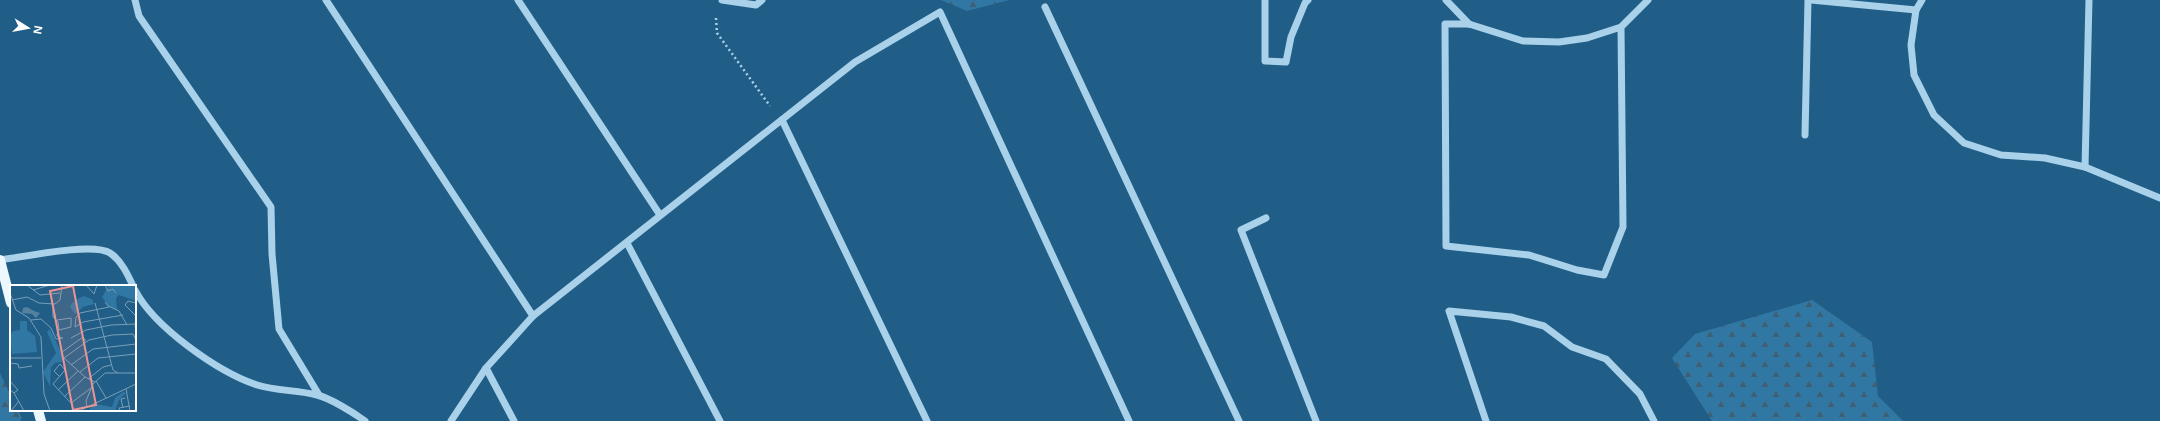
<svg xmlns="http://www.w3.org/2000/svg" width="2160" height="421" viewBox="0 0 2160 421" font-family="Inter,sans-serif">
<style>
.forest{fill:url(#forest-firs)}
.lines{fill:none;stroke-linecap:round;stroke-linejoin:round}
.path{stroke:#a9d1ea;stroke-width:2.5;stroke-dasharray:2 3;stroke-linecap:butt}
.minor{stroke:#a9d1ea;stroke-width:7}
.major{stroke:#edf7fe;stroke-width:10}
.inset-road{fill:none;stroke:#799eb7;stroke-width:1}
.view{fill:#ea9494;fill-opacity:0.15;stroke:#ea9494;stroke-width:2}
.inset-edge{fill:none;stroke:#fff;stroke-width:2}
</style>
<defs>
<pattern id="forest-firs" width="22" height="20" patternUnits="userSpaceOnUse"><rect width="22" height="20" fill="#3177a3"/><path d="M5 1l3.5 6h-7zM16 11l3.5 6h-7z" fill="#405f73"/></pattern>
</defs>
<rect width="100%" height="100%" fill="#205e87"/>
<!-- forest -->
<g class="forest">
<polygon points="941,0 1009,0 967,11"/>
<polygon points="1812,300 1872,342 1878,396 1903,421 1712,421 1672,358 1695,334"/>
<polygon points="0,373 11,396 11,410 18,410 22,418 20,421 0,421"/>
</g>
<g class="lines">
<!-- path -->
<polyline class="path" points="716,18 717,33 770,106"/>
<!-- minor -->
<g class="minor">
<polyline points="135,0 139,16 271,207 272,254 279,329 319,395"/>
<polyline points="326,0 533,316"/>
<polyline points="518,0 660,215"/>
<polyline points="722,0 756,5 762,0"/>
<polyline points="1265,0 1265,61 1286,62 1291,37 1305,3 1308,0"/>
<polyline points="1446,0 1469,24"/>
<polyline points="1811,0 1916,10"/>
<polyline points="1922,0 1916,10 1911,45 1914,75 1934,115 1964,143 2001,155 2045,158 2085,167 2160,198"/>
<polyline points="1045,7 1239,421"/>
<polyline points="1621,27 1623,227 1604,275 1577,270 1529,255 1446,246 1445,24 1469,24 1523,41 1559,42 1587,38 1621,27 1648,0"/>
<polyline points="782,120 927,421"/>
<polyline points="1805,135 1808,0"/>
<polyline points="2085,167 2089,0"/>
<polyline points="1266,218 1241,230 1316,421"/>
<polyline points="627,243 720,421"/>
<path d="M0,260C23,257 93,242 110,253C121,260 128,275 133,286"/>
<path d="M135,290C154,327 218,372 257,385C276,391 298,390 317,395C330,398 354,413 365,421"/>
<polyline points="486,368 514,421"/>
<polyline points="451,421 486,368 533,316 855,62 940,12 1129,421"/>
<polyline points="1486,421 1449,311 1511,317 1544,326 1572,347 1606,359 1640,394 1654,421"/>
</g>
<!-- major -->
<g class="major">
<polyline points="0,260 11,303"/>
<polyline points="38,410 41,421"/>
</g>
</g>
<!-- overview -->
<g transform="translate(10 285)">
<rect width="126" height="126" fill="#205e87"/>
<path d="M99,0H126V16L109,10L106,13L107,25L98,21L92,12ZM73,11L82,14L84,19L73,22L65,29L60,22L62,18ZM40,44L53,71L52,77L45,78L41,82L40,101L33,87L46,68L37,47ZM113,107L116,108L109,115L105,126H77L86,119L102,122L105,113Z" fill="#3177a3"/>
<path d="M10,36H17V45L25,51L27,67L2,69L0,51L3,46L10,45Z" fill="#3177a3"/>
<path d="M17,22L24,26L30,28L26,33L22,29L12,28L13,23Z" fill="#55819d"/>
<path class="inset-road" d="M17,0L30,10L50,8M76,0L84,9L87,0M95,0L98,6L103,4L106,8M23,5L40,0M0,8L6,25L19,33L31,52L34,109L40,126M2,15L17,12L29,18L45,19L50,15L52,0M95,17L98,21L109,26L117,40M85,18L103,85L108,88M126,18L118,16L115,20L126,31M43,19V32L48,37L49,45L61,42V33L47,35M99,22L70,28L66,32L65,42L73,37L113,30M21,35L31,34L41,43L46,54L53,53M48,44L47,51L52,53M61,53L76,45L101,40L125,39L126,48M52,67L73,52L76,56M0,73H31M0,78L8,79L9,83L22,81M61,80L83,64L126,59M70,87L88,73L126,69M49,91L44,86L50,79L55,85L43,99L61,118L81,103M78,94L93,82L101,80M0,96L8,105L4,108M86,96L96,113M85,97L75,92L54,73L79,55L102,50L123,49L126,55M116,104L120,126M0,105L4,108L14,126M48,105L68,86M54,112L75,92M77,122L76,116L83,99L95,88H126M113,123L111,114L115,113M1,126L9,116M69,126L126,99M110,126L109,123L120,121"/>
<path class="view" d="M63,1L86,120L63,125L40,6Z"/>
<rect width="126" height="126" class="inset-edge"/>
</g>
<!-- north arrow -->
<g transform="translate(28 28) rotate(101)" stroke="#205e87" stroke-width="3" paint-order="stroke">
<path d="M0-3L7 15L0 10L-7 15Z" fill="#ffffff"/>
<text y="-6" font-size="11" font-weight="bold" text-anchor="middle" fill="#ffffff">N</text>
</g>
</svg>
